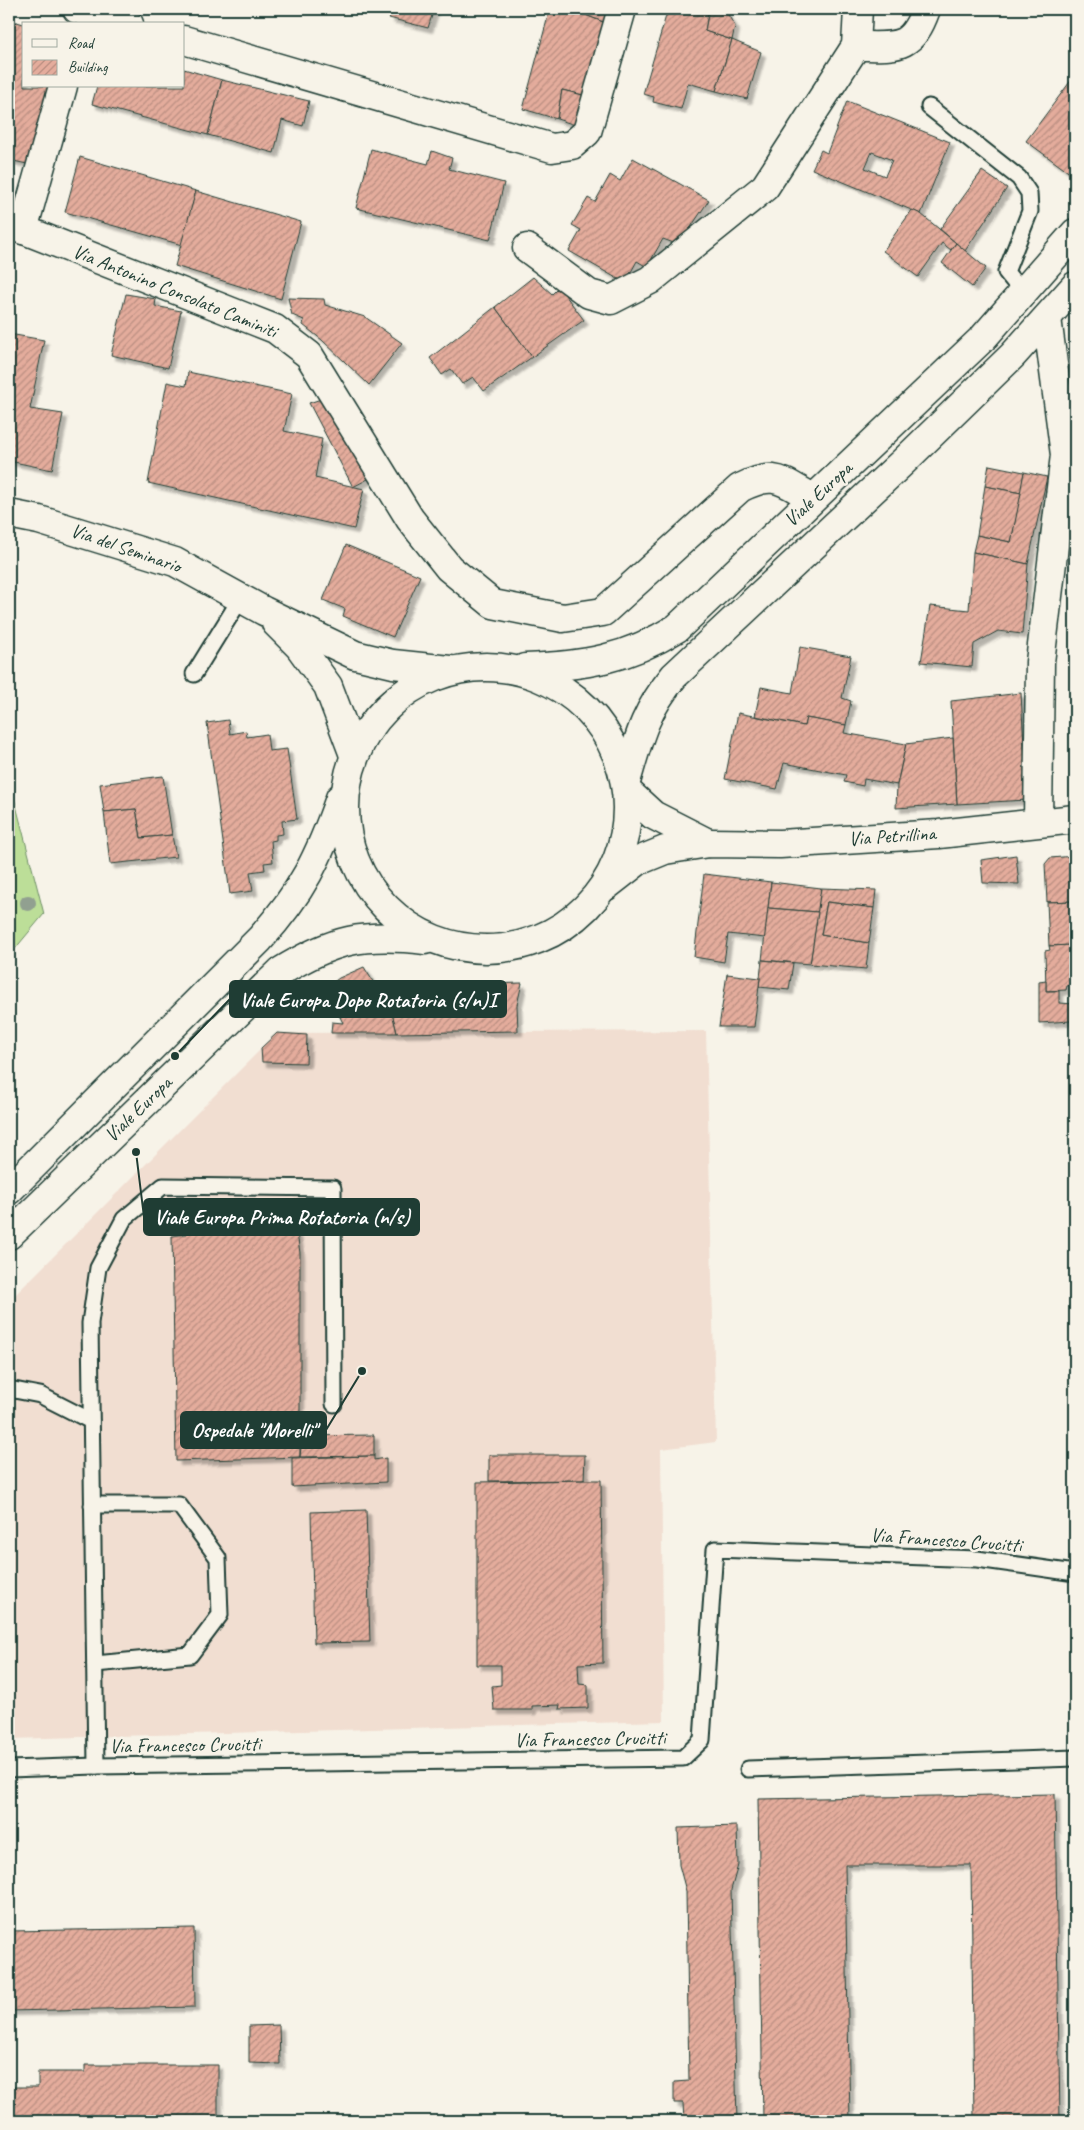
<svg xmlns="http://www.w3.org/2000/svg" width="1084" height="2130" viewBox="0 0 1084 2130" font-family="Caveat,sans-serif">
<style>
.built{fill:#f1ded1}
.green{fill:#bcde98;stroke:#6e8e66}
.building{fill:url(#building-hatch);stroke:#1f3d34;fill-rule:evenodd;filter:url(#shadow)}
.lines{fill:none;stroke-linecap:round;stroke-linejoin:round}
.lane-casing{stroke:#1f3d34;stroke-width:19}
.street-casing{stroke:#1f3d34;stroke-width:31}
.secondary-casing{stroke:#1f3d34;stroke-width:31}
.lane{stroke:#f7f3e8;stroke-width:15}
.street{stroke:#f7f3e8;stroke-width:28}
.secondary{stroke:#f7f3e8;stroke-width:28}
.tree{fill:#91a090}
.labels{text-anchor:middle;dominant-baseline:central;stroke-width:5;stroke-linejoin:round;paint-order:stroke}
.street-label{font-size:20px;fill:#1f3d34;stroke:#f7f3e8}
.leader{fill:none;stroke:#1f3d34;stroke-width:2}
.callout-dot{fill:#1f3d34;stroke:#f7f3e8;stroke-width:2}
.callout{fill:#1f3d34;stroke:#1f3d34;stroke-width:2}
.callout-label{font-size:21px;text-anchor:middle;font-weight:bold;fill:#fff}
</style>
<defs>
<pattern id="building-hatch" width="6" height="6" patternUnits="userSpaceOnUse" patternTransform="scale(1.25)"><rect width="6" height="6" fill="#e4ac9c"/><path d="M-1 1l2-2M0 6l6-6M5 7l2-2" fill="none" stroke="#b88d80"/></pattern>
<filter id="shadow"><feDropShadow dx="4.5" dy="4.5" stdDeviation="1" flood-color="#0004"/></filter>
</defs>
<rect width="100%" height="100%" fill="#f7f3e8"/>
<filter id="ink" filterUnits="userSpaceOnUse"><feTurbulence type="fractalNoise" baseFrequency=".02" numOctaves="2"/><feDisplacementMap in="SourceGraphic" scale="10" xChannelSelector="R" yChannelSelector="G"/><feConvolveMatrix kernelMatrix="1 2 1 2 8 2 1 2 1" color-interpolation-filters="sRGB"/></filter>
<g filter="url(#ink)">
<!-- built -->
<polygon class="built" points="706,1031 716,1442 661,1449 664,1721 9,1739 9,1301 277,1033"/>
<!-- green -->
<polygon class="green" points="9,790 12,790 44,914 14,950 9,953"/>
<!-- building -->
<g class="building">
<polygon points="393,9 434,9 428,28 389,18"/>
<polygon points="550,9 584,9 583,14 606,23 587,96 562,90 557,119 523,109"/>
<polygon points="584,9 610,9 606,23 583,14"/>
<polygon points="668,9 709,9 705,31 732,40 716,91 688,83 681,109 653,102 654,97 643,94"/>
<polygon points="709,9 725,10 735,26 732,40 705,31"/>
<polygon points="9,20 24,24 24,86 48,86 27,164 9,160"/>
<polygon points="732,40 761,52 747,99 716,91"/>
<polygon points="184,69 222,80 208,135 92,104 97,86 184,86"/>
<polygon points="1075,75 1075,177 1026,141"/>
<polygon points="222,80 309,101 303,126 282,120 274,153 208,135"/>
<polygon points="562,90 587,96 578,126 557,119"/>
<path d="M847,101L950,142L921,214L812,169L821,150L827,153ZM872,152L892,160L885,176L865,168Z"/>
<polygon points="371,149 428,164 432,151 452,158 449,169 504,183 490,240 356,208"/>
<polygon points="80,157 196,191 182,245 65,212"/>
<polygon points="633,158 709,200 679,245 663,239 647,267 637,261 625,283 569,251 581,230 572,225 588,198 595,202 610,175 620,181"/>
<polygon points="982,171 1007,188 965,251 940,229"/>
<polygon points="196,191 301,222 281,299 175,266"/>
<polygon points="912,210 921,214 956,243 951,250 942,243 918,277 883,251"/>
<polygon points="956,243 986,268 972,287 942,263"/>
<polygon points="533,277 552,294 559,287 584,320 532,357 495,307"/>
<polygon points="126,294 156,299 155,306 181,311 168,368 111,355"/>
<polygon points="288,298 324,299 325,305 365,317 402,343 369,385 322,340 303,325 304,320 292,315"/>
<polygon points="495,307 532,357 484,391 473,377 462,384 451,369 442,375 430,358"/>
<polygon points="9,334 44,340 30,409 63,414 52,470 9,461"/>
<polygon points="188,372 292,394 284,431 322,439 315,478 364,489 354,529 148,483 167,382 186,386"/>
<polygon points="324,398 368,479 353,487 309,403"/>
<polygon points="989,465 1024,472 1021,493 985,486"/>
<polygon points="1024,472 1047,477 1028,564 973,552 977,535 1011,542"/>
<polygon points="985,486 1021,493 1011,542 977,535"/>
<polygon points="346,545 420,576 393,637 343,616 345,609 323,600"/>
<polygon points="973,552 1028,564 1022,634 998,631 974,644 972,667 921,662 930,606 969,610"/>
<polygon points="800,647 851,656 842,698 851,701 846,725 806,718 804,726 755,716 761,687 792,693"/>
<polygon points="1070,691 1075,691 1075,769 1071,707"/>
<polygon points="1021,693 1027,800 957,804 951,701"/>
<polygon points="738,713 804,726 806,718 846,725 844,733 906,744 897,785 864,779 863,786 844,782 846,775 784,763 777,789 725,779"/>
<polygon points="228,720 230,734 246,731 247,737 267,734 269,751 287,749 297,819 282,821 283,834 276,835 276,840 271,841 273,862 264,863 265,870 250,872 253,891 230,894 207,723"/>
<polygon points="953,738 957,804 896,808 897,785 906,744"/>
<polygon points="163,776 172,835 141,838 136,809 104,812 100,784"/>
<polygon points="136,809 141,838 172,835 176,857 110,864 104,812"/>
<polygon points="1016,855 1019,884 983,883 981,860"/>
<polygon points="1075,856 1075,901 1047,902 1045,864 1050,858"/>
<polygon points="704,874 771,882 765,938 728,934 724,962 694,957"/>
<polygon points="771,882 821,888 818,912 768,908"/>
<polygon points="821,888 876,890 874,908 827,902 821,935 869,943 866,969 810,964"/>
<polygon points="1075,901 1075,945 1049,946 1047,902"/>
<polygon points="827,902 874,908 869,943 821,935"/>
<polygon points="768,908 818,912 810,964 762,960"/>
<polygon points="1072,945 1073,985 1067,986 1066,990 1046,991 1045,951 1050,950 1049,946"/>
<polygon points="762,960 793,963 789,990 759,987"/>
<polygon points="364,967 380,993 340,1017 323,990 339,978"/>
<polygon points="727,974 760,978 754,1027 719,1027"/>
<polygon points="1046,981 1046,991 1059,991 1059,1003 1075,1004 1071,1021 1039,1023 1039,982"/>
<polygon points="522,983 517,1005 518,1031 397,1033 392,1013 417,998 478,995 484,984"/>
<polygon points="380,993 392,1013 397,1033 331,1033 332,1022 343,1023 340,1017"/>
<polygon points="277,1033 307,1035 306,1063 262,1062 261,1048"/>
<polygon points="243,1208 282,1208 282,1233 297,1233 300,1253 300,1457 176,1461 172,1236 187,1234 188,1209 215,1209 215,1213 243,1212"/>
<polygon points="374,1435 374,1456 300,1457 302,1436"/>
<polygon points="489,1455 585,1455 584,1480 489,1481"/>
<polygon points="374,1456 374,1460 386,1458 386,1482 292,1487 292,1458"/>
<polygon points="587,1480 601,1480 603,1663 578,1664 579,1684 588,1685 588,1708 559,1709 560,1705 532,1706 532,1710 494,1710 492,1686 501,1685 501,1665 477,1665 477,1482"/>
<polygon points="366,1510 370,1642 314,1643 311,1512"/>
<polygon points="1055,1794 1060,2121 974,2121 971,1865 845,1865 850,2121 763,2121 758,1799"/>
<polygon points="737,1826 738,1865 731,1890 737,2121 684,2121 683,2103 674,2103 674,2082 689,2081 686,1891 679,1865 678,1828"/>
<polygon points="194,1928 195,2007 9,2011 9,1931"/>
<polygon points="279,2025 280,2064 249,2063 249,2026"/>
<polygon points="85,2065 218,2065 218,2121 9,2121 9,2087 38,2087 38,2072 85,2072"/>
</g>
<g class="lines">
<!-- lane casing -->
<g class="lane-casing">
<g id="lane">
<polyline points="929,107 1019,178 1029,193 1030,211 1006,272 1023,293"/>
<polyline points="194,674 241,598"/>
<polyline points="9,1389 40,1395 91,1421"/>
<polyline points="92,1505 179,1505 218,1558 220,1615 190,1655 95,1664"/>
<polyline points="96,1766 90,1323 98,1268 124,1219 163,1186 333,1188 334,1404"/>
<polyline points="9,1769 96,1766 683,1758 702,1740 715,1549 977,1559 1075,1573"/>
<polyline points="748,1769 1075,1758"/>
</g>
</g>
<!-- street casing -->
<g class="street-casing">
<g id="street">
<polyline points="77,9 129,24"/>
<polyline points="184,40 552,148 572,145 587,132 622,9"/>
<path d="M856,46C896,46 911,51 926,9"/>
<path d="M9,224L275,329L309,355L410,519L449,568L493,604L563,618L603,612L740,488C776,470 781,481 813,498"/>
<polyline points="23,230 63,86"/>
<polyline points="527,248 589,294 611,300 650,280 765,187 856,46 858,9"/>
<polyline points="628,792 653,815 708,843"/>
<polyline points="1038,822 1040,662 1065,455 1047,318"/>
<polyline points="606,886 638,861 665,850 708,843 780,844 939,834 1075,819"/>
</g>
</g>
<!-- secondary casing -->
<g class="secondary-casing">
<g id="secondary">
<polyline points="9,514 39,520 175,562 264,611 355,655 393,664 450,670"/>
<polyline points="276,623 299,646 328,686 354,755"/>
<circle cx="486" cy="808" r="141"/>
<path d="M525,668C583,666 627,659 677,628L983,338L1075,233"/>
<path d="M626,782C639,737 644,713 674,676L904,461L1013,355L1075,286"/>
<path d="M9,1190L260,939C302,892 319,858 340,798"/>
<path d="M9,1235L280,972C333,939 363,933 425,940"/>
</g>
</g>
<!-- lane -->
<use href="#lane" class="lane"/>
<!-- street -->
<use href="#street" class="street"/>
<!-- secondary -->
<use href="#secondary" class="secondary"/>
</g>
<!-- trees -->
<circle class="tree" cx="28" cy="903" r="8"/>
</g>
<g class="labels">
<!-- street labels -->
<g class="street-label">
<text transform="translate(175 291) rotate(22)">Via Antonino Consolato Caminiti</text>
<text transform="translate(818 494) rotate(-43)">Viale Europa</text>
<text transform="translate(126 548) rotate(19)">Via del Seminario</text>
<text transform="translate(892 836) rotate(-4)">Via Petrillina</text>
<text transform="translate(138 1109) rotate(-44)">Viale Europa</text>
<text transform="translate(946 1540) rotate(4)">Via Francesco Crucitti</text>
<text transform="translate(590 1739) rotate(-1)">Via Francesco Crucitti</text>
<text transform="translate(185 1745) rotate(-1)">Via Francesco Crucitti</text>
</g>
</g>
<!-- callouts -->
<path class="leader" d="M175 1056L230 999M136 1152L144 1217M362 1371L326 1430"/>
<g class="callout-dot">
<circle cx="175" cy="1056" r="5"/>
<circle cx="136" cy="1152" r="5"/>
<circle cx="362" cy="1371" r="5"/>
</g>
<g class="callout">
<rect x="230" y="981" width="276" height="36" rx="5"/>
<rect x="144" y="1199" width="275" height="36" rx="5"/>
<rect x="181" y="1412" width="145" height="36" rx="5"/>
</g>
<g class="callout-label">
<text x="368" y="1007">Viale Europa Dopo Rotatoria (s/n)I</text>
<text x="282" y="1224">Viale Europa Prima Rotatoria (n/s)</text>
<text x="254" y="1437">Ospedale "Morelli"</text>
</g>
<!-- margin -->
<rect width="1084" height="2130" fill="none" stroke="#f7f3e8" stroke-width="30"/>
<rect x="15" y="15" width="1054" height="2100" fill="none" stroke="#1f3d34" stroke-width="2" filter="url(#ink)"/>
<!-- legend -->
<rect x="22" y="22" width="162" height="65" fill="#f7f3e8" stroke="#a1aaa0"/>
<rect x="32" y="39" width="25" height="8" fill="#f7f3e8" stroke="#a1aaa0"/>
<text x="68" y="48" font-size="15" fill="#1f3d34">Road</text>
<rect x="32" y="60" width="25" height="15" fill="url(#building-hatch)" stroke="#a1aaa0"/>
<text x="68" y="72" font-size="15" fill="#1f3d34">Building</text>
</svg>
